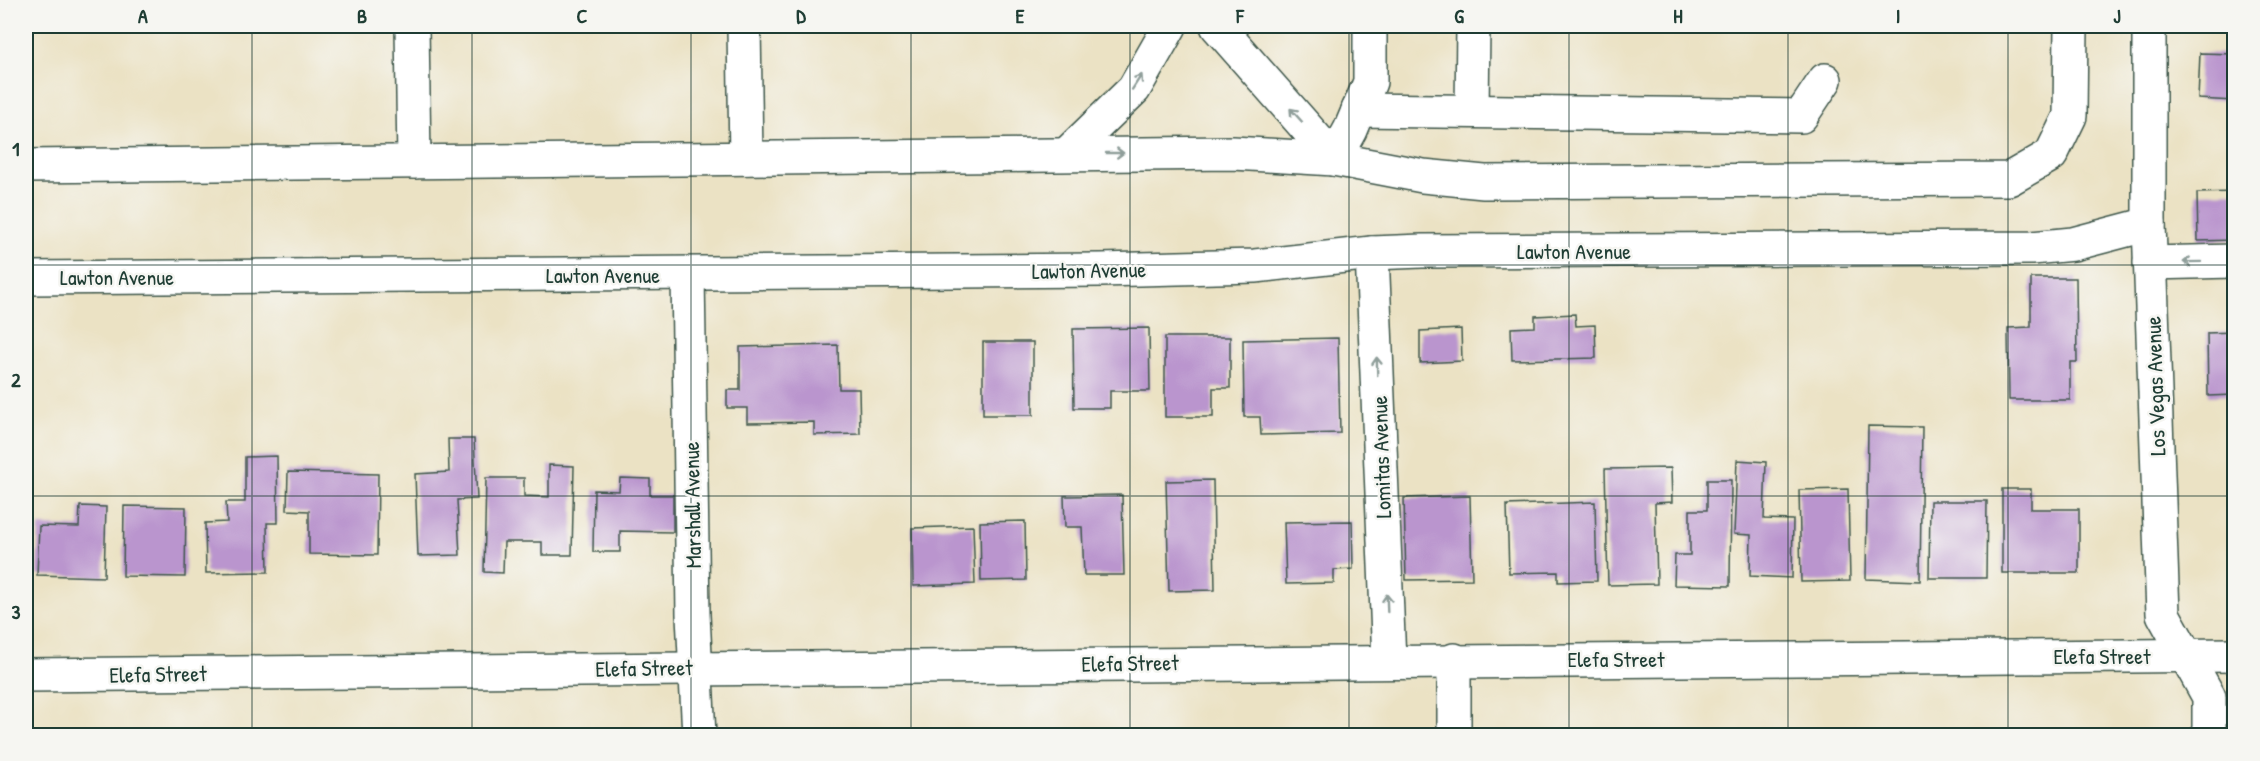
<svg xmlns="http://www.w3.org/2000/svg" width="2260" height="761" viewBox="0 0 2260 761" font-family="'Patrick Hand',sans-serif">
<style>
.building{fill:#ba95ce}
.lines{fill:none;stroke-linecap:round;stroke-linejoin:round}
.minor-casing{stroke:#3e564a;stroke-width:36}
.minor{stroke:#fff;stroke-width:33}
.oneway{stroke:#8f9e9a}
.grid{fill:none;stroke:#1f3d34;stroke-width:1.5;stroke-opacity:0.55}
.labels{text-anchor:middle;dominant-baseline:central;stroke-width:5;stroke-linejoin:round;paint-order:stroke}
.street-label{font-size:22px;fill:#1f3d34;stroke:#f6f6f2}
.neatline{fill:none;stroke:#1f3d34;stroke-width:2}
.grid-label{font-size:20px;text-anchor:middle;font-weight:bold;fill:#1f3d34}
</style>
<rect width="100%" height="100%" fill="#f6f6f2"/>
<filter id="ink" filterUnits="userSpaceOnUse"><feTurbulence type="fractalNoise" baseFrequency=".0167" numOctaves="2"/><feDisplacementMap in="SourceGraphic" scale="12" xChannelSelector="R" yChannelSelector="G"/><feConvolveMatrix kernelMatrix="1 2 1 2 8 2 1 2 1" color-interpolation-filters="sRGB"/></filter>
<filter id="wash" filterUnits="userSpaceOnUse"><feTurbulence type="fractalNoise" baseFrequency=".008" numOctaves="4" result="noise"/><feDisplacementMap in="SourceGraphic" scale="24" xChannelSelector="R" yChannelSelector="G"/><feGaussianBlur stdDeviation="1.35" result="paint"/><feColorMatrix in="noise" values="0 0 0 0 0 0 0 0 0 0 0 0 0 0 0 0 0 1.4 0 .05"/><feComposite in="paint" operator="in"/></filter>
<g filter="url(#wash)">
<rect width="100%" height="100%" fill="#ebe2c4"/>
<g id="blocks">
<!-- building -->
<g class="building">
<polygon points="2200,53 2234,54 2234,101 2198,99"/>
<polygon points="2234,192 2234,240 2198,241 2197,193"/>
<polygon points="2031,278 2076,278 2077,362 2070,362 2070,400 2009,400 2008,328 2031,327"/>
<polygon points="1575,314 1576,326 1595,325 1596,358 1512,360 1511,328 1535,327 1535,316"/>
<polygon points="1149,328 1150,391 1110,391 1110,408 1074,408 1073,329"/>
<polygon points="1461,329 1462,361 1420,363 1420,331"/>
<polygon points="2234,332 2234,395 2208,396 2207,333"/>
<polygon points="1165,337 1230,337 1230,388 1213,388 1213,417 1165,417"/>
<polygon points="1338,338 1340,433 1261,435 1260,417 1244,417 1243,340"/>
<rect x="983" y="342" width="50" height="73"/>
<polygon points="838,345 839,389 859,389 860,434 814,435 814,422 747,423 747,408 727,408 727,390 740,390 740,347"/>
<polygon points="1868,426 1922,427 1920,581 1866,579"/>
<polygon points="448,439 474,439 477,499 457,500 460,555 418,556 415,474 449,472"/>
<polygon points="277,456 278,523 267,523 268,572 206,573 205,523 227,522 226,502 245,502 245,457"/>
<polygon points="1737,460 1766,462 1764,519 1793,520 1792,578 1750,576 1751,535 1734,534"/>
<polygon points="549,465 574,466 572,555 542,555 542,542 504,542 503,573 484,572 486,478 524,478 524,496 549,497"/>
<polygon points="1671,468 1672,502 1655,503 1657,584 1608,585 1605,469"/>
<polygon points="288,472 378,474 377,555 309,554 309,511 287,510"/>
<polygon points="620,478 650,479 650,495 673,495 673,532 620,531 620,552 593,552 594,490 619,491"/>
<polygon points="1213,480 1215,590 1169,591 1166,481"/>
<polygon points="1707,480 1731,480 1730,586 1674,585 1675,555 1690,555 1690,510 1707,510"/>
<polygon points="1848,489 1850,581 1801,582 1799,490"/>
<polygon points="2002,489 2031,489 2031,509 2079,509 2079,573 2002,573"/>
<polygon points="1122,495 1124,575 1084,575 1082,527 1065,527 1064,496"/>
<polygon points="1470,496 1472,579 1406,580 1404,498"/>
<polygon points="1930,501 1987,501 1986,578 1929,578"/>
<polygon points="1595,502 1597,581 1558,582 1558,572 1509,573 1507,505"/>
<polygon points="80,506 106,507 104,577 37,575 39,526 79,527"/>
<polygon points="124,506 186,507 185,577 123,576"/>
<polygon points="1025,521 1026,580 981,581 980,522"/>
<polygon points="1352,521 1353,569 1334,570 1334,583 1286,584 1284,522"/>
<polygon points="973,526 975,584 913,586 912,528"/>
<rect x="2072" y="733" width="58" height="3"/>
</g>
</g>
</g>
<g filter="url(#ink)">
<use href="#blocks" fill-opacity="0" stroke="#3e564a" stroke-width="1.5"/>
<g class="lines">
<!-- minor casing -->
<g class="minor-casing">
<g id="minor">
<polyline points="412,26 414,162"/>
<polyline points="744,26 746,158"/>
<polyline points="1217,26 1334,159"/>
<polyline points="2149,26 2149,224 2163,614 2209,697 2209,736"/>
<polyline points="1358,110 1801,116 1825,80"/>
<polyline points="1472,110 1473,26"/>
<polyline points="1067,154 1134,89 1170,26"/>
<polyline points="1334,159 1350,130 1370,82 1370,26"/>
<polyline points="26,166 1233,153 1334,159 1423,176 1484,182 2009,179 2051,155 2070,116 2071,26"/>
<polyline points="1372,253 1389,661"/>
<polyline points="2150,263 2234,261"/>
<polyline points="688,274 693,615 699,736"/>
<polyline points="26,278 1101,270 1255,266 1372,253 1422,251 2032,248 2073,244 2149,224"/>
<polyline points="1454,660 1454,736"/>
<polyline points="26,675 2234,655"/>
</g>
</g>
<!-- minor -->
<use href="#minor" class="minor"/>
</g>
<!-- one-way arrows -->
<defs><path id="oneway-shaft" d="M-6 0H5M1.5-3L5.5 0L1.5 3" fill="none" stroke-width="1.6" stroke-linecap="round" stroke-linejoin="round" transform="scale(1.5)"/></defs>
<g class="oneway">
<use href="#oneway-shaft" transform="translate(1137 82) rotate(-57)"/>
<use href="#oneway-shaft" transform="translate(1296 115) rotate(-132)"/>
<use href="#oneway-shaft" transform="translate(1115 153)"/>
<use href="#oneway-shaft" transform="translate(2192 262) rotate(179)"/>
<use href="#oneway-shaft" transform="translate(1377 366) rotate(-92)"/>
<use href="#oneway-shaft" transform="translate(1387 603) rotate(-92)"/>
</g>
</g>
<!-- grid -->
<path class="grid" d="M252,26V736M472,26V736M691,26V736M911,26V736M1130,26V736M1349,26V736M1569,26V736M1788,26V736M2008,26V736M26,265H2234M26,496H2234"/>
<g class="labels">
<!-- street labels -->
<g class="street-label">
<text x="1574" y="251">Lawton Avenue</text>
<text transform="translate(1089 270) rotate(-1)">Lawton Avenue</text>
<text x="603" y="275">Lawton Avenue</text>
<text x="117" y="277">Lawton Avenue</text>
<text transform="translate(2155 386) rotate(-92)">Los Vegas Avenue</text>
<text transform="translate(1381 457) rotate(-92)">Lomitas Avenue</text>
<text transform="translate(692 505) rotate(-91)">Marshall Avenue</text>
<text x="2102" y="656">Elefa Street</text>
<text x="1616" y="659">Elefa Street</text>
<text transform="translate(1130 663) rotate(-1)">Elefa Street</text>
<text transform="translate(644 668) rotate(-1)">Elefa Street</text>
<text transform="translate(158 674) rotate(-1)">Elefa Street</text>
</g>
</g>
<!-- margin -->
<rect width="2260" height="761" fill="none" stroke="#f6f6f2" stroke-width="66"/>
<rect x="33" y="33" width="2194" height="695" class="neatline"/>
<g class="grid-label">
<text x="143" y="23">A</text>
<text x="362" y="23">B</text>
<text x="582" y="23">C</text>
<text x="801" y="23">D</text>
<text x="1020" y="23">E</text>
<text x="1240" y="23">F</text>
<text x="1459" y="23">G</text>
<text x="1678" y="23">H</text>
<text x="1898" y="23">I</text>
<text x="2117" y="23">J</text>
<text x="16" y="156">1</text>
<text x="16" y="387">2</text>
<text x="16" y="619">3</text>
</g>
</svg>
